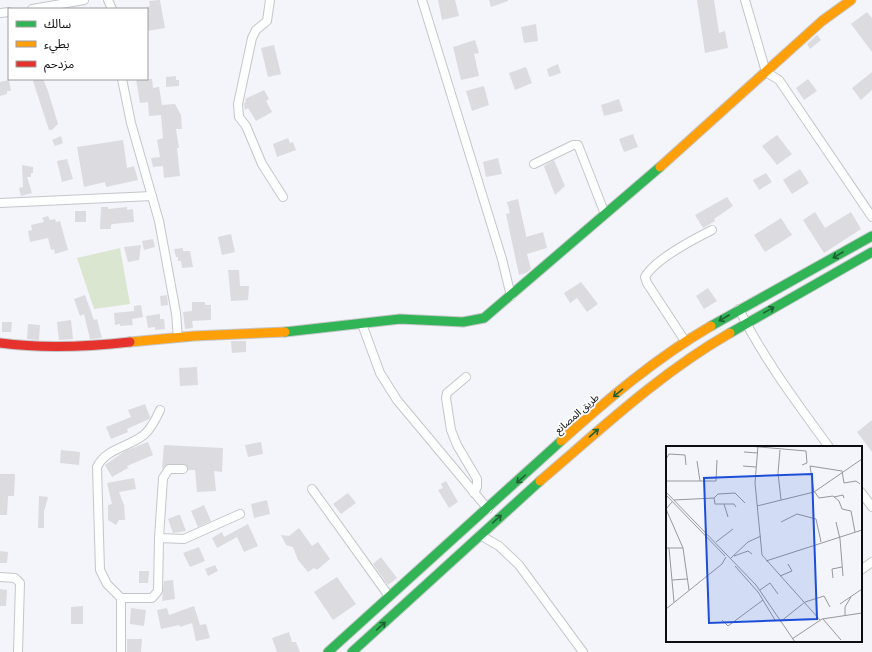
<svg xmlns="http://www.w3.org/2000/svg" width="872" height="652" viewBox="0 0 872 652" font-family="'Source Sans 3','Noto Sans Arabic',sans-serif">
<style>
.green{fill:#dbe6d1}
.building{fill:#dbdbe0}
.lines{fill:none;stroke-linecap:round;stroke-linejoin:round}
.street-casing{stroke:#c5c6ca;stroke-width:10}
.fast-casing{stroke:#c5c6ca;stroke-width:11}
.slow-casing{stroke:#c5c6ca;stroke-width:11}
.jam-casing{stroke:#c5c6ca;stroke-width:11}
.street{stroke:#fdfefe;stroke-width:8}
.fast{stroke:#30b455;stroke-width:9}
.slow{stroke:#ff9f0a;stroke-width:9}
.jam{stroke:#e5322d;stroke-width:9}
.oneway{stroke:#1e6032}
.labels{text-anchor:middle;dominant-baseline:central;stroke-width:3.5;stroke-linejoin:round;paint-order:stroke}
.street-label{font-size:10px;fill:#0c0d10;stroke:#fff}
.inset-road{fill:none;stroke:#97989d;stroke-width:1}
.view{fill:#1d4ed8;fill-opacity:0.15;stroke:#1d4ed8;stroke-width:2}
.inset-edge{fill:none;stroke:#0c0d10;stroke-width:2}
</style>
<rect width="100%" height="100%" fill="#f4f5fb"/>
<!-- green -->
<polygon class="green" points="120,248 130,304 94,309 77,258"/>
<!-- building -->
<g class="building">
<polygon points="160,0 165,28 147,31 147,7 150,6 149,1"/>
<polygon points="438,0 455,0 459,16 442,20"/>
<polygon points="489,0 508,0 508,1 491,7"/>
<polygon points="697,0 714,0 719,33 725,31 728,48 705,53"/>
<polygon points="867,12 872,18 872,52 851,24"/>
<polygon points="536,24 538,41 524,43 521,27"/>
<polygon points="817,35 821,40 810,49 807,44"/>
<polygon points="475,40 479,53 474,54 479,76 461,80 453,47"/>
<polygon points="274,45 281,74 268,77 261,48"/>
<polygon points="558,64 561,73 549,77 547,69"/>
<polygon points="526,67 532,83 515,90 509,73"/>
<polygon points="872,72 872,90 861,100 852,88"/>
<polygon points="176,76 176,80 179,80 179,86 166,87 166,77"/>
<polygon points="34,79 43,79 48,91 58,124 52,130 49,130 33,81"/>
<polygon points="136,79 152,79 153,88 159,87 162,105 175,104 181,115 182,129 176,129 179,148 177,148 180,176 164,178 163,166 153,167 151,158 160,157 157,140 163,138 161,115 149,116 148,102 140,103"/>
<polygon points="808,79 817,91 804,100 796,88"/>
<polygon points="9,80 11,91 7,91 7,94 0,96 0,82"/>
<polygon points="484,86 489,105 472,111 466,91"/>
<polygon points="264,90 269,99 266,101 272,112 256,121 248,108 245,110 244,103 246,102 245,99"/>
<polygon points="619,99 623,111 604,116 601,105"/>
<polygon points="633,134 638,147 624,152 619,139"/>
<polygon points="777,135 792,154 777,165 762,146"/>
<polygon points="61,136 63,143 55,146 52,140"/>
<polygon points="288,138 290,143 293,142 296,150 277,157 273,144"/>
<polygon points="123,140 127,168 134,166 138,180 106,187 105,182 84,187 77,147"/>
<polygon points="498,158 502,174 486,177 483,162"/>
<polygon points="67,159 73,179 62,182 57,161"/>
<polygon points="554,160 565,186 555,195 544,166"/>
<polygon points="22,165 33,167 33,173 31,173 31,177 27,177 32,193 21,196 19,188 23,187"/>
<polygon points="800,169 809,183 792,194 783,180"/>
<polygon points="766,173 772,182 759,190 753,180"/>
<polygon points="727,197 733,206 714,219 715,221 703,228 695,215"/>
<polygon points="518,199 526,235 526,237 543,232 547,248 527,254 531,269 526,273 519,275 506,214 510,213 507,202"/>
<polygon points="101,207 108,207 108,209 127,207 127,210 133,209 134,222 112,224 111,225 111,229 100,229"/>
<rect x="75" y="211" width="11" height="11"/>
<polygon points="815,212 825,228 851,212 861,229 824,253 803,220"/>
<polygon points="48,216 50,220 55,219 56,222 60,221 68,250 55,254 54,249 51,250 48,238 30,242 28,231 32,230 31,225 44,222 42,218"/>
<polygon points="781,218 792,235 765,252 754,235"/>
<polygon points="231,234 235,252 222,255 218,237"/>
<polygon points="153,239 155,247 144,250 142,241"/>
<polygon points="141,245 139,260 128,262 124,247"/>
<polygon points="183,248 183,251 190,251 193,267 182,268 181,261 178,261 178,257 176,257 174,249"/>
<polygon points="228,270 239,270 240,286 249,286 248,300 231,301"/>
<polygon points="581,282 598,304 587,312 577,298 570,303 564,293"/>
<polygon points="708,288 717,301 704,309 696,296"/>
<polygon points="85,295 94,320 97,319 102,338 90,339 84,314 80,316 74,299"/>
<polygon points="167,295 168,305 161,306 160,296"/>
<polygon points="192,302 205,302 205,305 211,305 211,320 192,321 193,328 185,329 183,312 192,311"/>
<polygon points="141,305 143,317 132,319 133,325 120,326 120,324 115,325 114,313 134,311 134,306"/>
<polygon points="160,314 160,319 164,319 165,329 155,330 155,327 148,328 146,316"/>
<polygon points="71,320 73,339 59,340 57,322"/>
<polygon points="2,322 12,322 11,332 2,332"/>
<polygon points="28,324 40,325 39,340 27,339"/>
<polygon points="231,341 246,341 246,352 232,353"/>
<polygon points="197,367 198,385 180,386 179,368"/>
<polygon points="145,404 150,417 149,419 127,429 128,432 111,439 106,427 131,417 128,410"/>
<polygon points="872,420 872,452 857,432"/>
<polygon points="148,442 153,455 127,466 128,468 112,477 105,465 125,451"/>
<polygon points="261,442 263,454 248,457 245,445"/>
<polygon points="164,445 223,448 222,472 214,471 216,491 197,492 195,470 188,470 185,464 169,464 162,469"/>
<polygon points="61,450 80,452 79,465 60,463"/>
<polygon points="0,474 15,474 14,496 8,496 7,515 0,515"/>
<polygon points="134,478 136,489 119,492 124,505 125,520 119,520 116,525 108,520 108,505 112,504 107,483"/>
<polygon points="446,481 458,502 449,508 438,490 443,488 441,484"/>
<polygon points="348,493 356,503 341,514 333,504"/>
<polygon points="39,496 48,497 44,512 44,528 38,528"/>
<polygon points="267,500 270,514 254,518 251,504"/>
<polygon points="204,505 211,521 198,527 191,511"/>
<polygon points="178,515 180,515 186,531 173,533 168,519"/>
<polygon points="248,524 258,546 244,552 237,537 217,548 212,538 222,532 224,537"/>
<polygon points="299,528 312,546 318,542 330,559 317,570 314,568 308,572 298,560 293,547 286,545 281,535 289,536"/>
<polygon points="199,547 205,561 190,567 183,553"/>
<polygon points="0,551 8,552 7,563 0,563"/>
<polygon points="381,557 397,578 388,585 373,564"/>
<polygon points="215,565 218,571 208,576 205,569"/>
<polygon points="139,571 149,571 148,583 139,583"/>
<polygon points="337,577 356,604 333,620 314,592"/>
<polygon points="173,580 175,599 162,601 164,581"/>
<polygon points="0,589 7,590 6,606 0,606"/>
<polygon points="83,606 83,624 71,624 71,607"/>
<polygon points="194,606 200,625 206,624 210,638 196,641 192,623 180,627 179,625 161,629 157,610 167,608 169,615"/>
<polygon points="131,608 146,610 144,626 130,624"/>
<polygon points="289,632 292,642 296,642 300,652 277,652 272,638"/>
<polygon points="127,639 142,639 141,652 127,652"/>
</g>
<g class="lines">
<!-- street casing -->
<g class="street-casing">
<g id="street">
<polyline points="108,0 112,9"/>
<polyline points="270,0 267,21 256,30 252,38 238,104 239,117 246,126 262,164 283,197"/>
<polyline points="422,0 502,259 511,296"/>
<polyline points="745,0 766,72 779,80 872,217"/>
<polyline points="32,9 84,0"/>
<polyline points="0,13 9,12"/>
<polyline points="122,79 131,123 159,221 176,313 178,338"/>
<polyline points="534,164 573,145 578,145 605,214"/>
<polyline points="0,203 152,196"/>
<path d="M739,309C763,358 797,403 829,447"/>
<polyline points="362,324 380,373 397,400 488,509"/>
<path d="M685,341L647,283L645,277C655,259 694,239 712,230"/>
<polyline points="466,377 447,393 446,398 451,430 457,445 477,479 477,487 474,493"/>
<path d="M160,410C156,419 152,427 145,434C130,447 106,448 97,467L100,570L107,584L121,598H152L158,591L159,538L163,478L169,469H183"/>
<polyline points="312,489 389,596"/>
<polyline points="861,492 872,507"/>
<polyline points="480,535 499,546 519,565 583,652"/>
<polyline points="159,538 184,539 240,514"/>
<polyline points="861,570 872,562"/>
<polyline points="0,577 15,578 20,583 18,652"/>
<polyline points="121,652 121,598"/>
</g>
</g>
<!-- fast casing -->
<g class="fast-casing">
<g id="fast">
<polyline points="711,326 872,236"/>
<polyline points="285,332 400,319 463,322 484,318 660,167"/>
<polyline points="730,333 872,252"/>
<polyline points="328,652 561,441"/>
<polyline points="352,652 540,481"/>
</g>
</g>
<!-- slow casing -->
<g class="slow-casing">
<g id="slow">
<polyline points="660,167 822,21 851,0"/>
<polyline points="130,342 194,336 285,332"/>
<path d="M561,441C608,399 656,358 711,326"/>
<path d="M540,481C601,429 660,373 730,333"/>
</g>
</g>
<!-- jam casing -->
<g class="jam-casing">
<path id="jam" d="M0,343C44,349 86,347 130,342"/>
</g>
<!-- street -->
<use href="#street" class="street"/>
<!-- fast -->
<use href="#fast" class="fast"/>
<!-- slow -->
<use href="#slow" class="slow"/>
<!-- jam -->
<use href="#jam" class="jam"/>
</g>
<!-- one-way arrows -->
<defs><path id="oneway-shaft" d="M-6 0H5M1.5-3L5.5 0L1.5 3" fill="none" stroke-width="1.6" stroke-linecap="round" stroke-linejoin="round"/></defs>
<g class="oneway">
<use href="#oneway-shaft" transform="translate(838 255) rotate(150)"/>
<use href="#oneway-shaft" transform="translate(769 310) rotate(-29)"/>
<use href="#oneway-shaft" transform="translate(724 318) rotate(150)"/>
<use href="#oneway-shaft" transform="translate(618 393) rotate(141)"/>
<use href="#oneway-shaft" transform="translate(594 433) rotate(-41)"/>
<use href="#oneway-shaft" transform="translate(521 479) rotate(138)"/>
<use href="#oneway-shaft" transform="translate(497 519) rotate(-42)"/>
<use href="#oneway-shaft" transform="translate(381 626) rotate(-42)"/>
</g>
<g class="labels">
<!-- street labels -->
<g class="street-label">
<text transform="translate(577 414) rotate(-41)">طريق المصانع</text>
</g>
</g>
<!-- overview -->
<g transform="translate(666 446)">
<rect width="196" height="196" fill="#f4f5fb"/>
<path class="inset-road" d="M82,0L140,5L141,17L136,19M92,0L89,37L96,109L154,174M114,4L112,27L115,54M78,6L92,7M0,13L3,8L19,9L20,19M31,15L34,35M77,20L90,21M0,35H50L51,14M148,45L153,52L167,50L173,55L176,63L185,65L189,86M0,46L90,139L129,196M148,46L144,20L176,25L178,37L190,35L194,38M0,49L59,110M168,51L177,49L178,52M48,52L49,58H68L70,61M8,54L48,52L52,48L69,47L79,57M6,56L0,63L17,102L23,144M58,58L62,71M91,60L148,46L196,13M115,76L131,68L150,73L155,96M170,76L174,93L177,130M50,96L67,83M0,102H17M3,102L8,156M68,110L82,105L86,108M65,112L82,96L95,90M100,115L196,84M69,120L92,146L109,174M114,130L126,125L122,118M167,132L166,123L176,121M6,134L21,133M94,144L104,137L112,148M174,158L196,143M0,163L56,118L60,111M179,169V161L185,151M157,173L175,194M56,174L62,180L97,154M114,176L139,156L158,150L164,161M126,193L156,173L196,167"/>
<path class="view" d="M146,28L151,173L43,177L38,32Z"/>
<rect width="196" height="196" class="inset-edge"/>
</g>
<!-- legend -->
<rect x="8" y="8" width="140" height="72" fill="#ffffff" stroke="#9e9e9f"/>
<rect x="16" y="21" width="20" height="6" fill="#30b455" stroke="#9e9e9f"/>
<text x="44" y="28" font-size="12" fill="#0c0d10">سالك</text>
<rect x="16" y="41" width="20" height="6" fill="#ff9f0a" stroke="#9e9e9f"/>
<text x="44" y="48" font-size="12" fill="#0c0d10">بطيء</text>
<rect x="16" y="61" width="20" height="6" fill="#e5322d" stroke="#9e9e9f"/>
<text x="44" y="68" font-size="12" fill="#0c0d10">مزدحم</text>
</svg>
